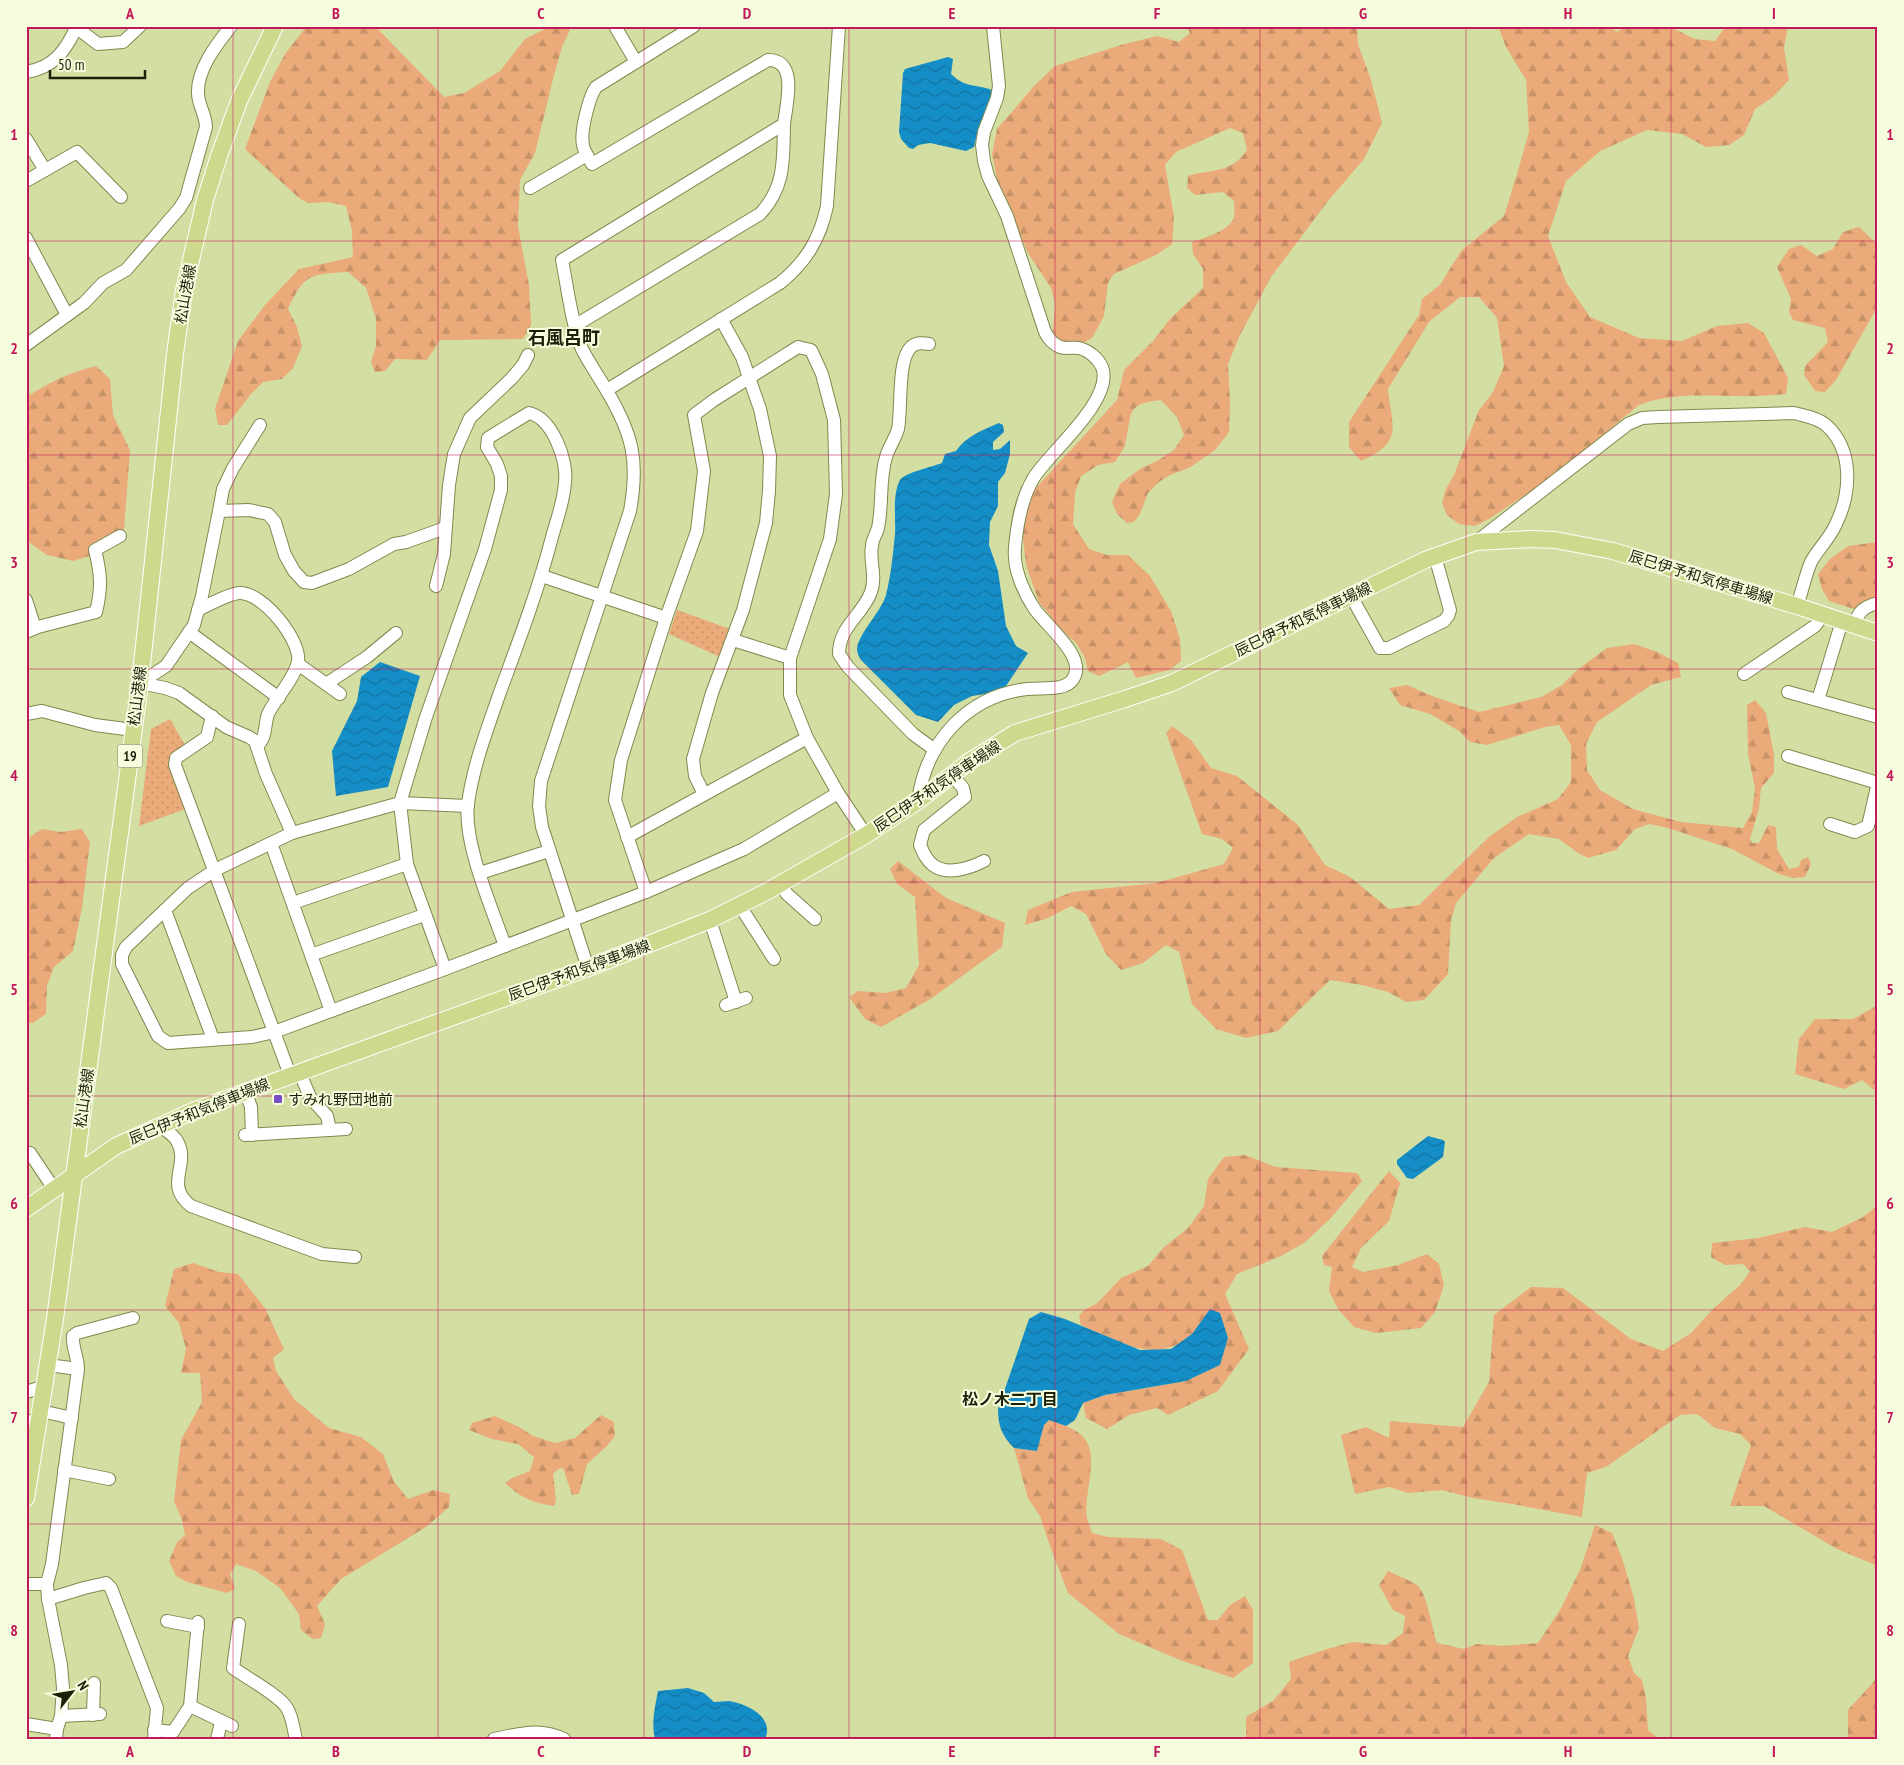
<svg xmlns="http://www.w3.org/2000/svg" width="1904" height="1765" viewBox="0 0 1904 1765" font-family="'PT Sans Narrow','Noto Sans JP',sans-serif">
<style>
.grass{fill:url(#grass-dots)}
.forest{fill:url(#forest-firs)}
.water{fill:url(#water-waves)}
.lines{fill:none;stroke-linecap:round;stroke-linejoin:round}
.minor-casing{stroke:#7f894f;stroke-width:14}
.major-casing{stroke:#fff;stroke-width:18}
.minor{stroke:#fff;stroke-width:12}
.major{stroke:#ced98e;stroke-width:16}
.grid{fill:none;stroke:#c2185b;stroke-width:1;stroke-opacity:0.55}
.poi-dot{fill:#794dc5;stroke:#f6fdde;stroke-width:2}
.labels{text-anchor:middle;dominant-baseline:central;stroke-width:4;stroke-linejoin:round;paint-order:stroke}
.shield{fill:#f6fdde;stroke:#5d6248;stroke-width:1}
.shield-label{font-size:14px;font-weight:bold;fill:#1c2008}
.street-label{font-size:15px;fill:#1c2008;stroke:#f6fdde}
.poi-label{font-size:15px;fill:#1c2008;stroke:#f6fdde;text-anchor:start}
.neighbourhood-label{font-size:16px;font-weight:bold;fill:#1c2008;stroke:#f6fdde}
.quarter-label{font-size:18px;font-weight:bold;fill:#1c2008;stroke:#f6fdde}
.neatline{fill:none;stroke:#c2185b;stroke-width:2}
.grid-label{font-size:16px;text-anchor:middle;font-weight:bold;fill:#c2185b}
</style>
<defs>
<pattern id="grass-dots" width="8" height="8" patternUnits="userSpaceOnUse" patternTransform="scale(1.25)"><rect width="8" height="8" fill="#eaaa7a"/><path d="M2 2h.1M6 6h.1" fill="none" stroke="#c89268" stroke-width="1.8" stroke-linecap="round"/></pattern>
<pattern id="forest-firs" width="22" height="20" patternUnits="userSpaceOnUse" patternTransform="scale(1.25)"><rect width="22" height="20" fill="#eaaa7a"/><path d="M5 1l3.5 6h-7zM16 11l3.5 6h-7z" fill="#c89268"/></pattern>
<pattern id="water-waves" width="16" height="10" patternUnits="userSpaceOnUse" patternTransform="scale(1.25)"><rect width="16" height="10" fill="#158ec7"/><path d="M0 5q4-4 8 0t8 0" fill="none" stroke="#1274a0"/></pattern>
</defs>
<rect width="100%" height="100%" fill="#d3dfa2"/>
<!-- grass -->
<g class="grass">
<polygon points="677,610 730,629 720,657 669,634"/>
<polygon points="170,719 186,747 169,758 188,808 139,826 151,729"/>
</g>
<!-- forest -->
<g class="forest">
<path d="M307,26H375L444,97L464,93L500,71L525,39L551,26H569L570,30L562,47L553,79L535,153L520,180L518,226L529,285L531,325L523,339L440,340L427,360L395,359L385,371L375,372L371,362L376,346V319L366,288L348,272C310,274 304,274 288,309L297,327L302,346L293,368L282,379L263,382L251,394L227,425H218L215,409L238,341L265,305L299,269L353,257L352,231L346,206L328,202L308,203L299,198L245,149L270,82L285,54Z"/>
<path d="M1186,26H1357L1358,44L1371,80L1382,123L1364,159L1328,201L1271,277L1240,335L1228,364L1230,402L1229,432L1215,450L1189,468L1170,475L1159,482L1148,493L1140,514L1134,522L1127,523L1117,514L1112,502L1120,484L1140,469L1157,461L1174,450L1184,435L1177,417L1161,400C1123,404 1133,415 1125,445C1123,451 1118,456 1115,462L1098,465L1081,476L1075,493L1073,524L1089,549L1107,555H1128L1150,576L1171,611L1180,639L1181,661L1169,670L1136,678L1128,662L1099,676L1088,671L1085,658L1077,644L1061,629L1039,602L1026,565L1022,528L1032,492L1117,400L1124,370L1153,341L1170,319L1203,288V269L1193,254L1192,242C1204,238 1230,231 1234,217C1235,213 1234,205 1234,201L1223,192L1195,195L1187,188L1188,176C1203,171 1223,172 1236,162C1240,159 1244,154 1247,150L1243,133L1230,128L1176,152L1165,165L1174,217L1172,244L1156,255L1114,274L1108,283L1104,316L1092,338L1072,349L1064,347L1053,331L1055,304L1051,288L1028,253L997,179L992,154L997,129L1035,85L1055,66L1121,45L1157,36L1179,42L1190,33Z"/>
<path d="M1498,26H1608L1617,32L1626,26H1668L1695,39L1715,41L1726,26H1788L1784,48L1789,80L1773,97L1755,109L1744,135L1729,145L1706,147L1682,134L1647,130L1600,151L1566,181L1548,236L1566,282L1590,317L1639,338L1682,341L1717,326L1748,323L1764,333L1788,378L1786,394C1774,395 1762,396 1751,396C1711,397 1677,391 1639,405L1548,480L1489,519L1475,526L1459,524L1447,515L1442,503L1446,489L1454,475L1479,410L1493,392L1504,366L1497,318L1479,297H1460L1429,322L1388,389C1392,428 1404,442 1361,461L1349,447V422L1419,315L1422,299L1440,285L1461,251L1504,216L1517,174L1529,132L1526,80L1506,47Z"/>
<polygon points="1859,227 1878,245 1878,306 1836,380 1825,392 1815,391 1804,375 1805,366 1828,342 1825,328 1793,320 1789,312 1791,299 1777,267 1789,249 1801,245 1817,256 1833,249 1843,232"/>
<path d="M96,366L110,379L113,415L130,450L124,530L93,555L73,561L47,555L30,543L26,535V460L30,454L26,446V397C49,383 70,372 96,366Z"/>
<polygon points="1878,542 1878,599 1868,601 1854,609 1829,601 1822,589 1818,574 1830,559 1848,546"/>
<polygon points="1634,644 1657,652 1678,663 1681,677 1651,685 1597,722 1586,744 1587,770 1600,790 1633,809 1681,822 1743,828 1752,812 1755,788 1748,754 1747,705 1755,700 1766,713 1774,755 1774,773 1761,788 1759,809 1750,839 1752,843 1759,843 1768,825 1776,827 1777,849 1789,869 1799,867 1801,860 1808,857 1811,864 1805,877 1793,878 1779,874 1732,849 1668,828 1649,824 1635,829 1616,850 1588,858 1578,853 1559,839 1529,834 1494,858 1456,903 1451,920 1448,974 1424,1000 1406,1002 1388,992 1362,985 1330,980 1278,1031 1246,1038 1216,1029 1192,1004 1179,952 1166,945 1143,963 1121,970 1106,954 1086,914 1071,906 1048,918 1025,925 1028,910 1072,892 1156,883 1224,864 1233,848 1222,839 1202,834 1166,733 1172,726 1191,740 1211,768 1237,776 1297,824 1325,865 1350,877 1389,909 1419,905 1489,837 1517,817 1558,799 1571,782 1571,745 1559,725 1545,727 1487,745 1470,742 1459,731 1430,714 1400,705 1389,688 1407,685 1432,696 1479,712 1541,697 1562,685 1577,670 1607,648"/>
<polygon points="42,829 61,832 82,829 90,842 82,908 73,951 54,967 47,986 46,1014 33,1023 26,1022 26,851 30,837"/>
<polygon points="898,861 946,898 1005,923 1002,947 932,998 881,1027 865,1019 849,997 858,991 885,993 906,988 919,965 915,897 897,884 890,869"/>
<polygon points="1878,1005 1878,1093 1862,1080 1844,1089 1795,1074 1799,1039 1815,1019 1853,1019"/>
<path d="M1245,1155L1276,1167L1357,1173L1362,1181L1330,1219L1304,1243L1281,1256L1237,1274L1225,1294L1249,1349L1218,1391L1168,1415L1157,1408L1129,1415L1107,1429L1086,1418L1083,1403L1105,1395L1186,1381L1210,1309C1205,1317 1199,1327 1192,1334C1157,1367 1117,1341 1081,1325L1079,1316L1084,1310L1096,1304L1104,1296L1121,1278L1148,1266L1163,1248L1188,1228L1204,1206L1208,1179L1224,1157Z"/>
<polygon points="1389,1171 1400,1183 1389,1221 1361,1248 1352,1267 1363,1272 1398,1265 1427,1254 1439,1264 1444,1285 1435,1312 1421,1328 1376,1333 1354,1327 1338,1309 1329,1291 1332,1267 1324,1265 1322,1256"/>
<polygon points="1878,1205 1878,1566 1837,1549 1764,1506 1730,1506 1751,1445 1740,1434 1715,1428 1697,1414 1680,1415 1606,1467 1587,1473 1582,1517 1512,1504 1473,1498 1442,1490 1408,1493 1389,1487 1355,1494 1341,1435 1366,1427 1389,1438 1390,1421 1463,1427 1489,1382 1494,1315 1531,1287 1563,1288 1631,1339 1663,1351 1691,1333 1714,1308 1741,1284 1750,1271 1743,1264 1725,1265 1711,1257 1712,1243 1758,1238 1805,1227 1832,1232 1863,1217"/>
<polygon points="193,1263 219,1272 238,1274 265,1308 284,1349 273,1358 276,1371 294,1399 329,1428 361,1437 383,1454 394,1482 408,1499 433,1490 450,1494 449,1507 426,1527 341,1579 317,1606 325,1624 321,1638 313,1639 301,1630 299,1614 280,1588 256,1571 236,1564 230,1574 235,1589 227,1593 187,1582 176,1576 169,1561 177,1542 185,1535 182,1520 174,1501 181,1440 202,1402 200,1373 181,1373 186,1349 179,1323 165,1306 174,1269"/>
<path d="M601,1415L614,1422L615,1436L607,1446L587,1464L579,1494L572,1495L563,1468L558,1469L553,1474L556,1500L554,1506C533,1503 521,1498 505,1483L512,1478L530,1471L534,1457L518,1444L492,1439L469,1430L472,1423L495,1416L519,1427L533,1436L555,1443L575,1438Z"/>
<path d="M1049,1420C1060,1424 1076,1428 1084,1438C1100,1456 1083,1495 1087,1518C1088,1523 1091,1529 1092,1533L1108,1537L1161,1539L1182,1550L1208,1620H1218L1230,1605L1245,1596L1253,1610V1663L1233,1678L1180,1660L1119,1634L1068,1593L1051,1549L1040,1516L1028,1498L1014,1448L1037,1451L1044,1425Z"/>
<path d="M1595,1525L1612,1533L1622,1558L1634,1598L1639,1628L1628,1656L1634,1673L1642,1680L1646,1698L1648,1730L1659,1739H1246V1717L1274,1700L1291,1679L1289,1662L1327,1649L1353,1642L1386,1645L1403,1633L1405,1616L1393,1610L1379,1585L1388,1571C1398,1576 1411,1580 1419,1587C1427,1596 1433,1631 1437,1643L1464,1649L1477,1644L1504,1646L1538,1643L1560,1610L1580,1570Z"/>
<polygon points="1878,1677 1878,1739 1848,1739 1848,1710"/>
</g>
<!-- water -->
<g class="water">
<path d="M948,57L953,59L951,74C967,89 973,83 992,90L990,101L978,130L974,147L966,151L930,143L918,145L913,149L909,148L901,139L899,132L903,73L905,69Z"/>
<path d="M999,423L1003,425L1004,432L993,442V450L1000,449L1010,440V454L1005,473L998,482V506L990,522L989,545L998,571L1006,626L1016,646L1028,653L1006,686L985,694L972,696L954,705L938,722L916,715L861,660C859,657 857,653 857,649C858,634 881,612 886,595C891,575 893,554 895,534C896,518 892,495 900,480C904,473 932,467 942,463L945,454L956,451C966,436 983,430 999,423Z"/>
<polygon points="380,662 420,676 388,787 336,796 332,751 357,701 361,677"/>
<polygon points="1428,1136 1443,1140 1445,1142 1443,1157 1413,1179 1407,1178 1397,1164 1397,1160"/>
<path d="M1210,1309L1220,1313L1228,1338L1220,1365L1186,1381L1105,1395L1083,1403L1075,1420L1066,1426L1049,1420L1044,1425L1037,1451L1014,1448C1002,1436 998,1426 998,1409L1029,1319L1041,1312L1065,1319L1140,1350L1171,1349L1192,1334Z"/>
<path d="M688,1688L704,1693L714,1702C719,1702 724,1701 729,1701C747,1704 775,1717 765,1739H655C651,1722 655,1707 658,1691Z"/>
</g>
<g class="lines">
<!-- minor casing -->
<g class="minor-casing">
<g id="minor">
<polyline points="77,28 98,44 123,42 140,26"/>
<polyline points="616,28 636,62"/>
<path d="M26,72C54,68 66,50 77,26"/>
<polyline points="26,139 45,170"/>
<polyline points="26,181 77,152 121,197"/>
<polyline points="530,188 587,155"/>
<polyline points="26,238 67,315"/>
<path d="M576,325L760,214C786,186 783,159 784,124"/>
<path d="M929,344C923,343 917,342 911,347C897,360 902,410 898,429C895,439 889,447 886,457C879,480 883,505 878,528C876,535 872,540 872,546C869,562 877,576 871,592C862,616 839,626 839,654L848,667L913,734L935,750"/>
<path d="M26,345L84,303L103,283L126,270L179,209L186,198L206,127C206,115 198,105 198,93C197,69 217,44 231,26"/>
<path d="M607,390L780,283C806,262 820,239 827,206L839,26"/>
<polyline points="219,511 223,489 233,468 260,425"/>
<path d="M1476,542L1628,424L1642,418L1658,417L1794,413C1805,416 1818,418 1826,425C1854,450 1851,493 1836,524C1830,538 1818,549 1811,562C1805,576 1802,592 1797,606"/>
<polyline points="542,576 666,618"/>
<polyline points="436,586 444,554 449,485 454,454 470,418 512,378 523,365 528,355"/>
<polyline points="1351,596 1380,648 1389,648 1444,621 1448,616 1450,610 1435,556"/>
<polyline points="26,600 35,628"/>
<path d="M198,610C208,605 230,593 240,593C264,593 301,641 298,661C296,677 275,699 268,714C264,726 267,737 257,746"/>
<path d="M1854,625C1859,611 1863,607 1878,603"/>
<path d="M26,632L38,627L96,612C102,588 101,574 95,550L120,536"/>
<polyline points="189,632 279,698"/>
<polyline points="733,640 790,658"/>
<polyline points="298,664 340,694"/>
<polyline points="1744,674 1815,626 1823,615"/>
<polyline points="326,684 367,657 396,633"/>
<polyline points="1788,692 1878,717"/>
<polyline points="1818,700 1842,621"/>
<polyline points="26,714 42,711 95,725 133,730"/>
<polyline points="212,716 207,737 176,758 175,765 290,1075"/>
<polyline points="1788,756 1878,783"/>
<path d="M952,775L963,788L965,797L924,830L920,845C923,852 926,860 933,865C947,876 970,868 984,861"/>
<polyline points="704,794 695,776 693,759 712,693 743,610 766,523 769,491 770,456 760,409 742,357 721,319"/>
<path d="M918,801C926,742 967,696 1027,689C1040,687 1065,692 1073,679C1088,657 1045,625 1034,608C1023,591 1013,568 1015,548C1017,523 1021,500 1033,479C1048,453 1115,400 1102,367C1098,358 1088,350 1079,348C1073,347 1066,349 1060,347C1053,344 1048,338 1045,332L1007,216L988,176L984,161L982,145L984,132L997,98L999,86L993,26"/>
<polyline points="468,806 400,803 292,833 215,870 188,888 126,947 122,955 122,964 158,1036 168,1043 252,1037 274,1032 445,969 646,892 744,849 838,793"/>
<polyline points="1830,824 1855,832 1868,826 1878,782"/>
<polyline points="292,833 266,774 255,741 249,737 226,727 179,693 165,688 140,683 166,666 194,625 202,596 219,511 249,510 268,514 275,522 285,555 294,571 304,582 312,583 349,569 394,544 406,542 445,528"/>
<polyline points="627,837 807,738"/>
<polyline points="271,843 331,1011"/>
<polyline points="480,873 549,851"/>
<polyline points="780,884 787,894 815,919"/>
<polyline points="646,892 615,800 621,760 666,618 697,531 704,471 694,415 714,400 798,347 811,350 822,374 834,420 836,494 830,539 790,658 790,695 807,738 838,793 866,835"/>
<polyline points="293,903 407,864"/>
<polyline points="740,906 774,959"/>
<polyline points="165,910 213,1039"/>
<polyline points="710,920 736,1002"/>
<polyline points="311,955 424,915"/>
<path d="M588,968L542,827L539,806L541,781L630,511C639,461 633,435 607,391C599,377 589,363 582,349C572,326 567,285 562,260L784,124C786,105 799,60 768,60L592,164C589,158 584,152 583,145C580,132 589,97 596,87L694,26"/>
<path d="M445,969L407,864L400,803L426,717L485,549L501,490V476L497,464L487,447L488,438L529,413C552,418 568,460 565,482C564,501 557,519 552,537C538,591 518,643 499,695C487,730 473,766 468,804C463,843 492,908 505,946"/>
<polyline points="726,1005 746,998"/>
<polyline points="299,1071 310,1097 327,1116 330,1130"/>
<polyline points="245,1091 251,1107 252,1135"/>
<path d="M159,1125C165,1130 173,1134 177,1141C191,1165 163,1184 191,1206L322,1254L355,1257"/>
<polyline points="245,1135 346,1129"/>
<polyline points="26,1156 30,1153 54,1189"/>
<polyline points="48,1365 78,1369"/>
<polyline points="26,1392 45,1386"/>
<polyline points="41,1411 72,1418"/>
<polyline points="26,1422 40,1419"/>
<polyline points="64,1470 109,1479"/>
<polyline points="26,1584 47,1584"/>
<polyline points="48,1599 84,1588 106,1583 111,1588 157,1708 154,1739"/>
<polyline points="167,1621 198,1627"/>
<path d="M239,1624L233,1668C247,1678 279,1695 287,1708C293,1718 293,1728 296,1739"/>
<polyline points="190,1706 232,1726"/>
<polyline points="93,1715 94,1683"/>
<polyline points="61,1716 100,1714"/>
<polyline points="26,1724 57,1729"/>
<polyline points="154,1730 173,1732 190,1706 198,1622"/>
<path d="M56,1739L57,1729L61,1716L63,1688L61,1665L48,1599L47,1584L52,1564L78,1369C78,1358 72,1347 73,1336L77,1333L133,1318"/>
<polyline points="217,1739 221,1722"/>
<path d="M494,1739C520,1734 539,1727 564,1739"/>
</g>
</g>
<!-- major casing -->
<g class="major-casing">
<g id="major">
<polyline points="26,1209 116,1146 193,1111 588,968 710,920 766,892 866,835 918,801 970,761 1015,733 1125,699 1172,683 1425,560 1476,542 1530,539 1555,540 1613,551 1797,606 1878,633"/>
<polyline points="26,1498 55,1319 140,683 175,354 184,290 205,200 219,156 239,101 275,26"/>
</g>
</g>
<!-- minor -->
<use href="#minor" class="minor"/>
<!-- major -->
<use href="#major" class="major"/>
</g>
<!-- grid -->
<path class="grid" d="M233,26V1739M438,26V1739M644,26V1739M849,26V1739M1055,26V1739M1260,26V1739M1466,26V1739M1671,26V1739M26,241H1878M26,455H1878M26,669H1878M26,882H1878M26,1096H1878M26,1310H1878M26,1524H1878"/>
<!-- markers -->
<rect class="poi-dot" x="273" y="1094" width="10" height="10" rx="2.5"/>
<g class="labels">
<!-- shield labels -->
<rect class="shield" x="117.5" y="744.5" width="25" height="23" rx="4"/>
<g class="shield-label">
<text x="130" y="756">19</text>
</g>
<!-- street labels -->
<g class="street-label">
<text transform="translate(185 294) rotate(-80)">松山港線</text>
<text transform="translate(1701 577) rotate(17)">辰巳伊予和気停車場線</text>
<text transform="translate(1303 619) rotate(-26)">辰巳伊予和気停車場線</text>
<text transform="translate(137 696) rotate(-83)">松山港線</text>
<text transform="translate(937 786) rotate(-34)">辰巳伊予和気停車場線</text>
<text transform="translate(579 970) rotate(-20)">辰巳伊予和気停車場線</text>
<text transform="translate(84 1098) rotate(-82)">松山港線</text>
<text transform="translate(199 1111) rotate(-22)">辰巳伊予和気停車場線</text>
</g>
<!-- poi labels -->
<g class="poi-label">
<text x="288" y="1099">すみれ野団地前</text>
</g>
<!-- neighbourhood labels -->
<g class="neighbourhood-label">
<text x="1010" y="1399">松ノ木二丁目</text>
</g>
<!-- quarter labels -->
<g class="quarter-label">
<text x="564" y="337">石風呂町</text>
</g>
</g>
<!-- border -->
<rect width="1904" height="1765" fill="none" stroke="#f6fdde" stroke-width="55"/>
<!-- north arrow -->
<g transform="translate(72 1692) rotate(59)" stroke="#f6fdde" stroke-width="4" paint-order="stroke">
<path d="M0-4L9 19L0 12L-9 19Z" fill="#1c2008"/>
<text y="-8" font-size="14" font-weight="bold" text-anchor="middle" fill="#1c2008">N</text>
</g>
<!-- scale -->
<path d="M50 70v8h95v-8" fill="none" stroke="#1c2008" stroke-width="2.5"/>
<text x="58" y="70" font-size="15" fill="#1c2008" stroke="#f6fdde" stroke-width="4" paint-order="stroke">50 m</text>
<rect x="28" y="28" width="1848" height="1710" class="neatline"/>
<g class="grid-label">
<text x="130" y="19">A</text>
<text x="336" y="19">B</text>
<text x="541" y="19">C</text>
<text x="747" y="19">D</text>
<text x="952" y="19">E</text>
<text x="1157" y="19">F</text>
<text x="1363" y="19">G</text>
<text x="1568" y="19">H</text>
<text x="1774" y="19">I</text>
<text x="14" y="140">1</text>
<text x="1890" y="140">1</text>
<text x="14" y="354">2</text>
<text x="1890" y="354">2</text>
<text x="14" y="568">3</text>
<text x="1890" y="568">3</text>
<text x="14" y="781">4</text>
<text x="1890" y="781">4</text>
<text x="14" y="995">5</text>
<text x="1890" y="995">5</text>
<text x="14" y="1209">6</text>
<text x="1890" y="1209">6</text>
<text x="14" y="1423">7</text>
<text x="1890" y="1423">7</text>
<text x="14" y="1636">8</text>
<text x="1890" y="1636">8</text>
<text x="130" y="1757">A</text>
<text x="336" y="1757">B</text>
<text x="541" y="1757">C</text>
<text x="747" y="1757">D</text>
<text x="952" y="1757">E</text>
<text x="1157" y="1757">F</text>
<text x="1363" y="1757">G</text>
<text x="1568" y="1757">H</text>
<text x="1774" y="1757">I</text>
</g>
</svg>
